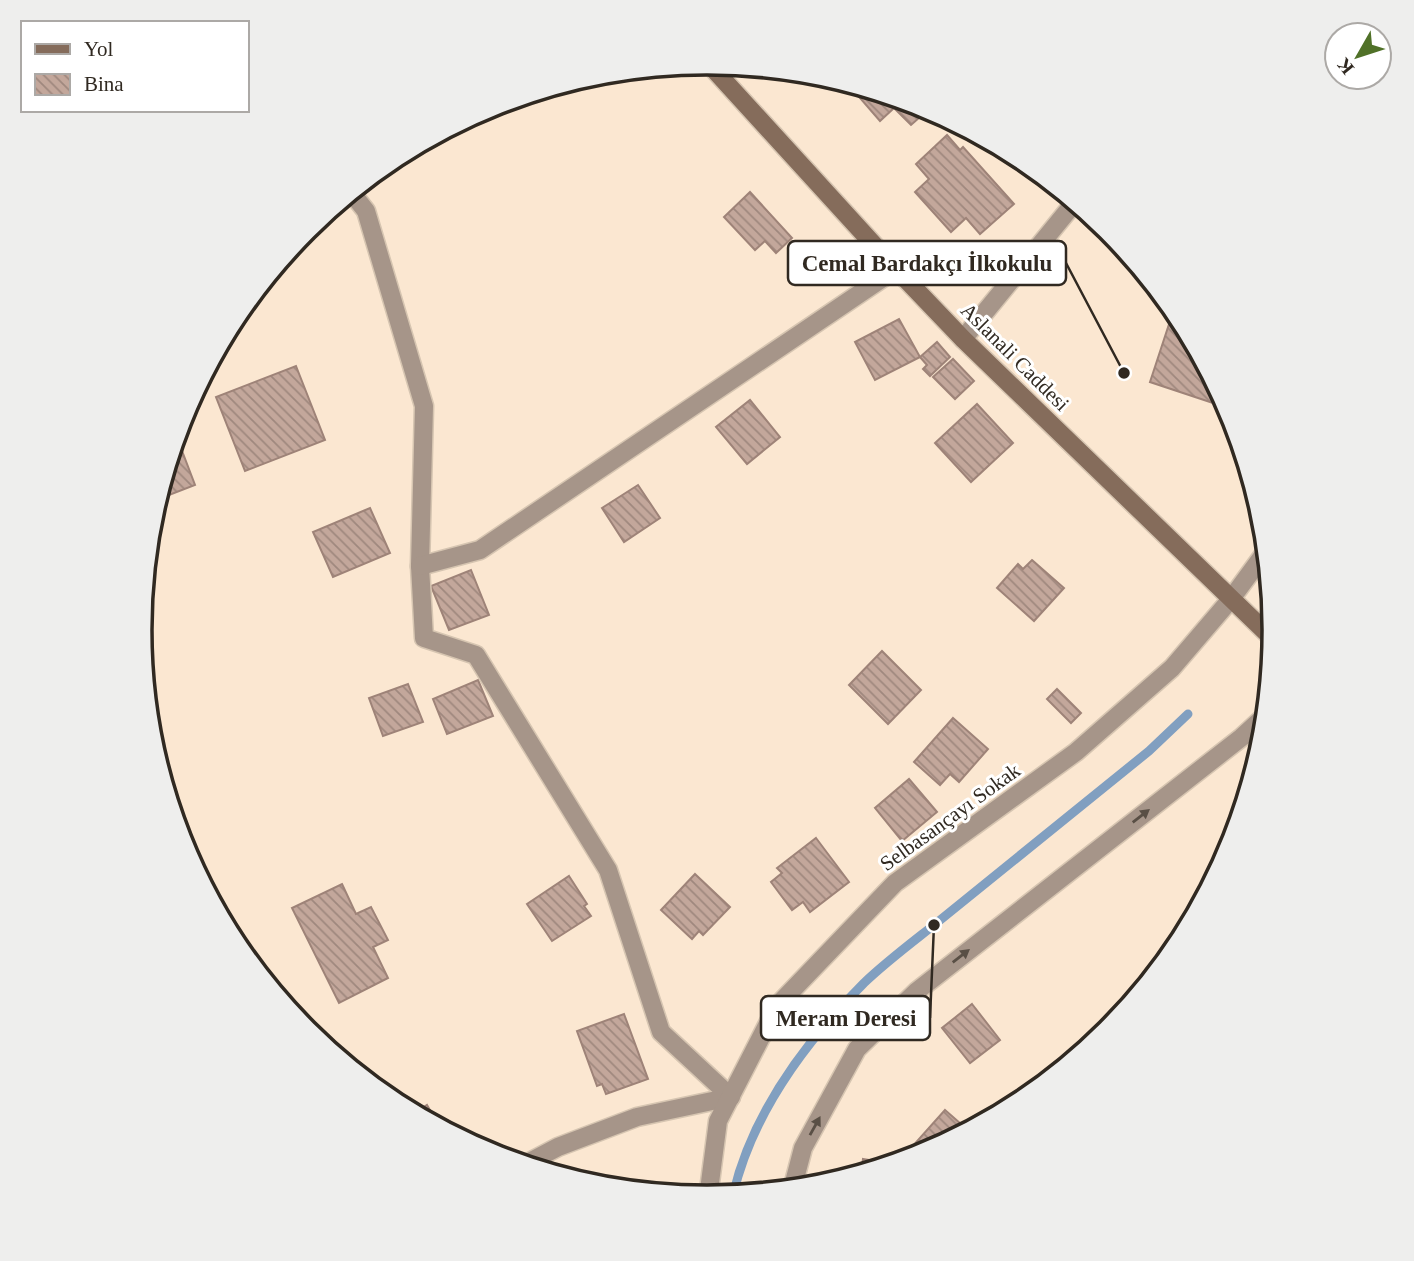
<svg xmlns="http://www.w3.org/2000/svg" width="1414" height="1261" viewBox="0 0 1414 1261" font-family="Georgia,serif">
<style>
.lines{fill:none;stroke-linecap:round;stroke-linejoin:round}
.stream{stroke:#819fc0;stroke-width:9}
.building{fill:url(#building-back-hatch);stroke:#9e8378;stroke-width:2}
.street-casing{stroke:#d6c5b1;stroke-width:21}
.secondary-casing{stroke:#d6c5b1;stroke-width:21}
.street{stroke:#a69589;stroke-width:18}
.secondary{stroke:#856c5b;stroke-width:18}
.oneway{fill:#594f45}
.labels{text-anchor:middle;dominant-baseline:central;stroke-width:6;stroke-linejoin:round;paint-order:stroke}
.street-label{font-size:21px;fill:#302921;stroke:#fff}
.rim{fill:none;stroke:#302921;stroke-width:3.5}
.leader{fill:none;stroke:#302921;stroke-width:2.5}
.callout-dot{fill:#302921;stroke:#fff;stroke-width:2.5}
.callout{fill:#fff;stroke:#302921;stroke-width:2.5}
.callout-label{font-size:23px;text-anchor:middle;font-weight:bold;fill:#302921}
</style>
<defs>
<pattern id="building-back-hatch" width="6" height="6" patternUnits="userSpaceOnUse" patternTransform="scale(1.75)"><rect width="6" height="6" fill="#c3a79b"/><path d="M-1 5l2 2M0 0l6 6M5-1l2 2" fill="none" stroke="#9f887e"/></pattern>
</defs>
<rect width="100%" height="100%" fill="#fbe7d1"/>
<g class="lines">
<!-- stream -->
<path class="stream" d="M733,1195C752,1114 805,1042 864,983C886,962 910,944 934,925L1149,751L1188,714"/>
</g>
<!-- building -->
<g class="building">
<polygon points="847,83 925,106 929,109 911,125 894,108 880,121"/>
<polygon points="947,135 960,150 963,147 1014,204 980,234 966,218 951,232 915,192 929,179 916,164"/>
<polygon points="750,192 792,238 776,253 765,241 755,250 724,217"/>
<polygon points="1174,309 1179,316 1228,408 1150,382"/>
<polygon points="899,319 920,357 875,380 855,342"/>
<polygon points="937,342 950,357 930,376 923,369 927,365 920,357"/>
<polygon points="953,359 974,381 955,399 933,377"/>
<polygon points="296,366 325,440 245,471 216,397"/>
<polygon points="750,400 780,437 747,464 716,427"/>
<polygon points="977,404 1013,443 971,482 935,443"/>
<polygon points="176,435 195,485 156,500"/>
<polygon points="638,485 660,518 624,542 602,508"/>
<polygon points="370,508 390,553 333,577 313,532"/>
<polygon points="1032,560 1064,588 1034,621 997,588 1018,564 1023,569"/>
<polygon points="471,570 489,615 449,630 431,586"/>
<polygon points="882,651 921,690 888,724 849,685"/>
<polygon points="478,680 493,716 447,734 433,699"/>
<polygon points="408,684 423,722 383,736 369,698"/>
<polygon points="1057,689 1081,713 1071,723 1047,699"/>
<polygon points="953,718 988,749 959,782 950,774 940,785 914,762"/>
<polygon points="909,779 937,812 902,841 875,808"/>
<polygon points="816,838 849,882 810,912 803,902 792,910 771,882 782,873 777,868"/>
<polygon points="695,874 730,907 703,935 699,931 692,939 661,910"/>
<polygon points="569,876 587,904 584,906 591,916 552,941 527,904"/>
<polygon points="342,884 356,914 371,907 388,940 373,947 388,978 339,1003 292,908"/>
<polygon points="972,1004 1000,1040 970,1063 942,1028"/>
<polygon points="624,1014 648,1079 606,1094 602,1084 597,1086 577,1031"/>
<polygon points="427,1105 441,1129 413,1114"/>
<polygon points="945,1110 969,1131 919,1156 910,1149"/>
<polygon points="863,1159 894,1164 853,1176 854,1171 861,1173"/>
</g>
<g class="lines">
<!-- street casing -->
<g class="street-casing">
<g id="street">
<polyline points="351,192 366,211 424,406 420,566 424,638 476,655 608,870 661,1032 731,1097 637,1117 558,1147 524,1165"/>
<polyline points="963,339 1075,202"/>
<polyline points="420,566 480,550 896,269"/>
<polyline points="792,1190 803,1148 857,1049 917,991 1242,737 1266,715"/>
<polyline points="708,1198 718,1121 777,1006 895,883 1076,752 1172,668 1231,599 1267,550"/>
</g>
</g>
<!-- secondary casing -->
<g class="secondary-casing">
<polyline id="secondary" points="708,63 896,269 963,339 1274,640"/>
</g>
<!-- street -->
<use href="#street" class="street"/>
<!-- secondary -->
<use href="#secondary" class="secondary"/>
</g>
<!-- one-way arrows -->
<defs><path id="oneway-solid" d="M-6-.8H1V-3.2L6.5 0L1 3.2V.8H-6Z" transform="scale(1.75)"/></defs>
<g class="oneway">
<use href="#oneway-solid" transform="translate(1141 816) rotate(-38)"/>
<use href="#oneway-solid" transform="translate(961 956) rotate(-38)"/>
<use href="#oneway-solid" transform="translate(815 1126) rotate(-61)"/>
</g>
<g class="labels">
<!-- street labels -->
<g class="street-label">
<text transform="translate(1015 357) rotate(45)">Aslanali Caddesi</text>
<text transform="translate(950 817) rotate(-36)">Selbasançayı Sokak</text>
</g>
</g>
<!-- crop -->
<path d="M0 0H1414V1261H0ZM152 630a555 555 0 1 1 1110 0a555 555 0 1 1-1110 0Z" fill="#eeeeed" fill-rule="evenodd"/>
<path class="rim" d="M152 630a555 555 0 1 1 1110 0a555 555 0 1 1-1110 0Z"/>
<!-- callouts -->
<path class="leader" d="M1124 373L1066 263M934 925L930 1018"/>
<g class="callout-dot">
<circle cx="1124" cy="373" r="7"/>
<circle cx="934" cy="925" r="7"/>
</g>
<g class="callout">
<rect x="788" y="241" width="278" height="44" rx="7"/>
<rect x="761" y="996" width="169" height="44" rx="7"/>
</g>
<g class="callout-label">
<text x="927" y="271">Cemal Bardakçı İlkokulu</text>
<text x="846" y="1026">Meram Deresi</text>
</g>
<!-- legend -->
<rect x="21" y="21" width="228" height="91" fill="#ffffff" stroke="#aca9a6" stroke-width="2"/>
<rect x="35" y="44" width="35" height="10" fill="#856c5b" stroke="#aca9a6" stroke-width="2"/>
<text x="84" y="56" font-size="21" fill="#302921">Yol</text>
<rect x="35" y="74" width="35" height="21" fill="url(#building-back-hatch)" stroke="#aca9a6" stroke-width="2"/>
<text x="84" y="91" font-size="21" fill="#302921">Bina</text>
<!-- north arrow -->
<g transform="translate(1358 56) rotate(231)"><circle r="33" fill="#ffffff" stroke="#aca9a6" stroke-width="2"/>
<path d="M0-5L12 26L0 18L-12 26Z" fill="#507128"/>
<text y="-10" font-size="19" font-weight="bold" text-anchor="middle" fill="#302921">K</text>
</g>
</svg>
